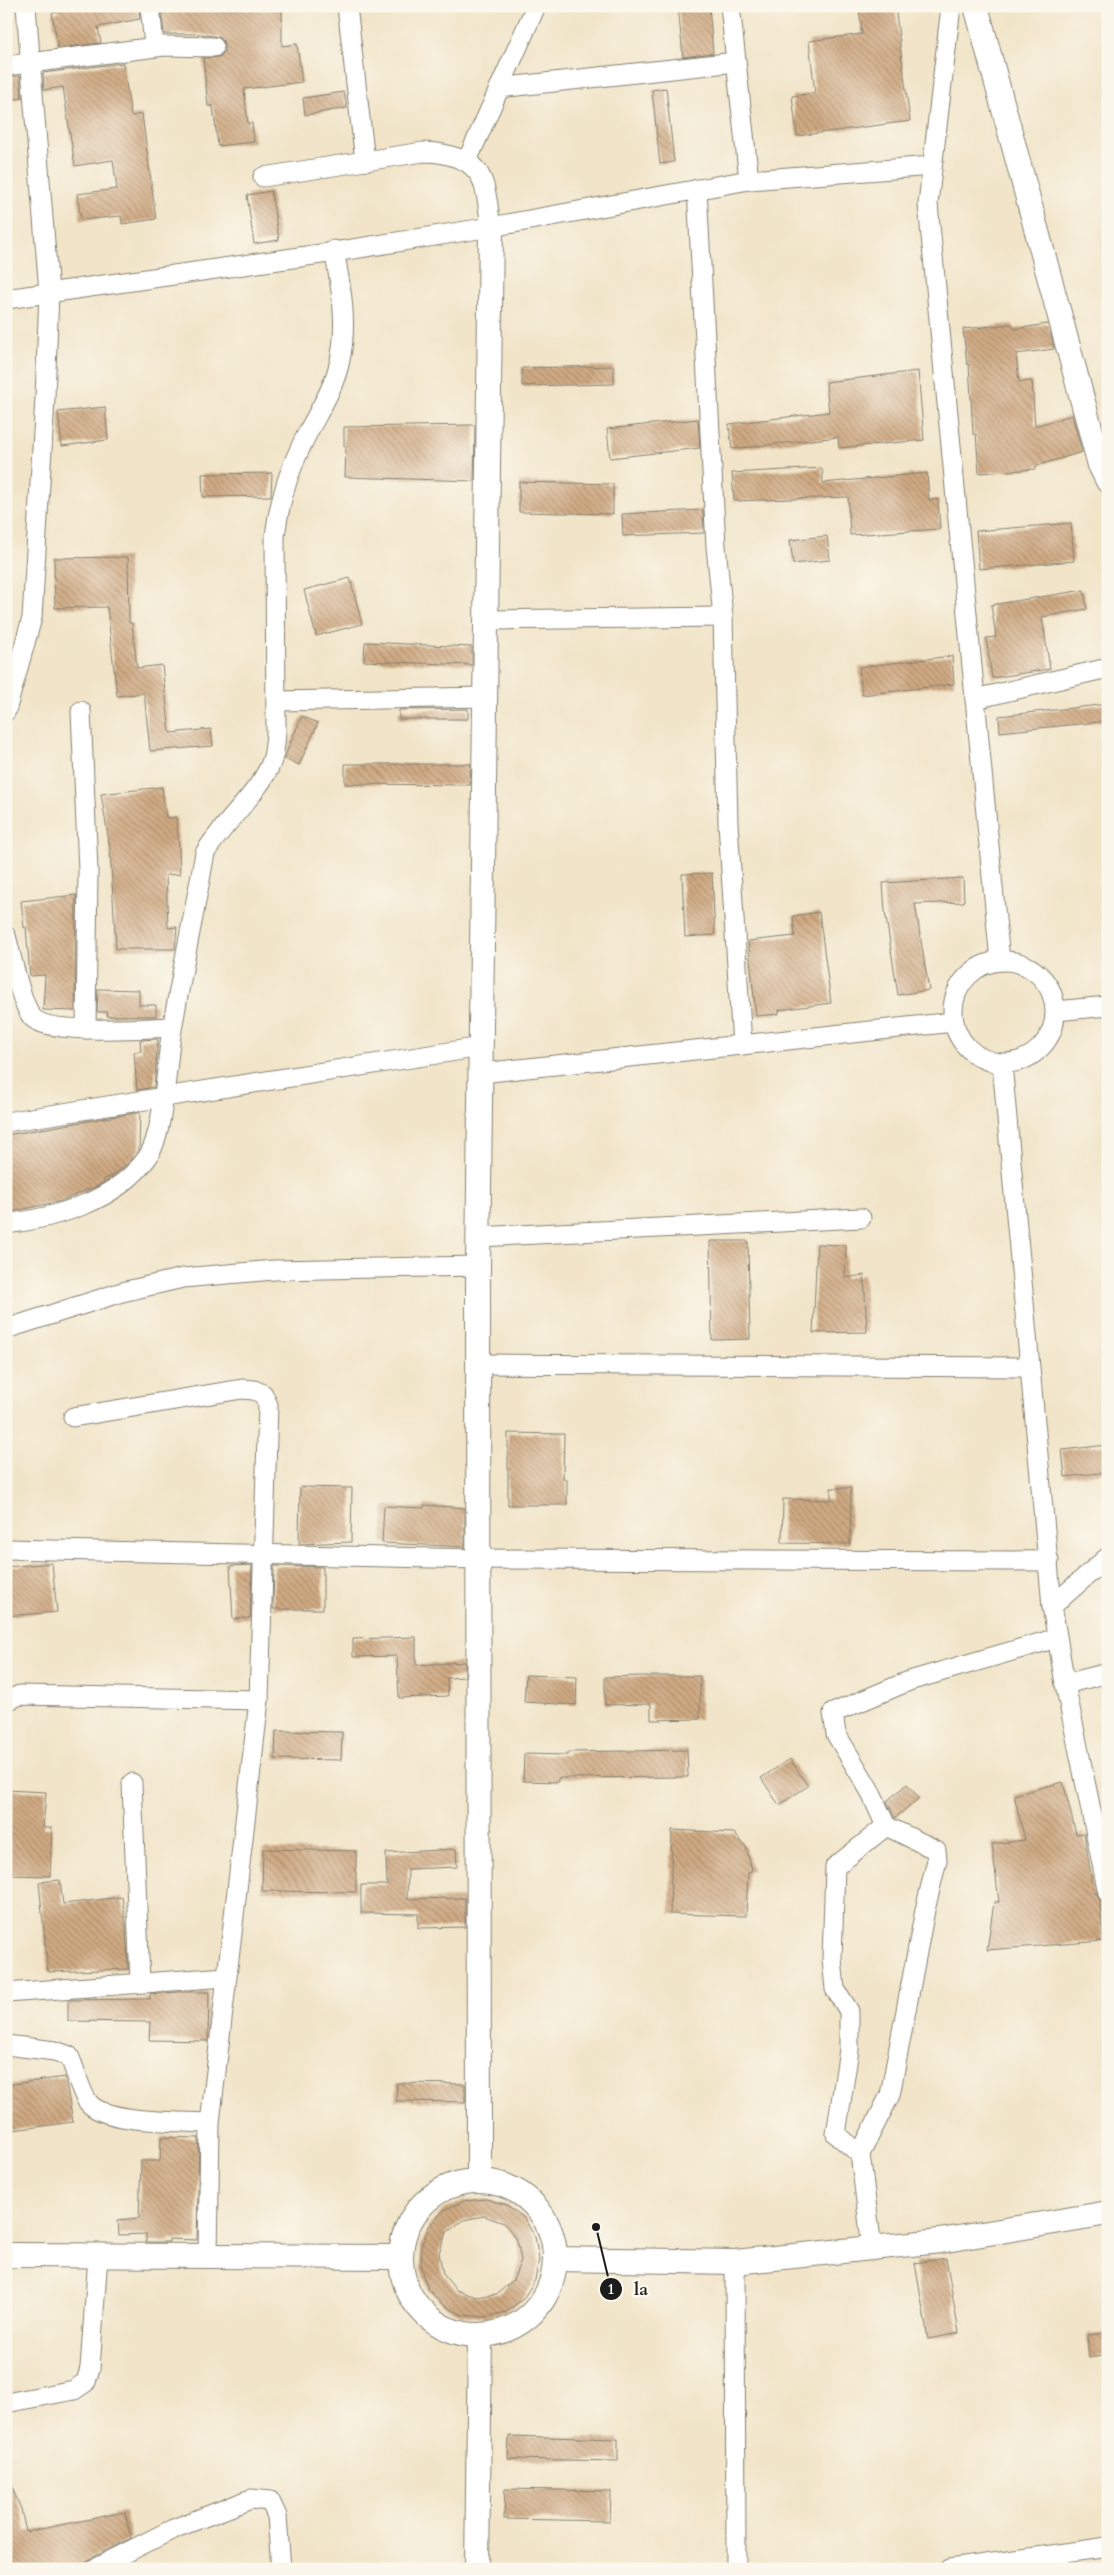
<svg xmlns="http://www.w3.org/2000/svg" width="1114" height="2575" viewBox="0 0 1114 2575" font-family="Cardo,serif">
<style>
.building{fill:url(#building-back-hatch);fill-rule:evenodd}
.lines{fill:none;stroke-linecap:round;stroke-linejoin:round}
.minor-casing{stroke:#868072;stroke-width:21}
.major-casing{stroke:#868072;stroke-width:26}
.minor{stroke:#fff;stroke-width:19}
.major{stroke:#fff;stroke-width:24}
.leader{fill:none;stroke:#1c1c1c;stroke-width:2}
.callout-dot{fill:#1c1c1c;stroke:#fbf7ec;stroke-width:2}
.mark-label{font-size:15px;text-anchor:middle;font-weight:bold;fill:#fff}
.callout-label{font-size:18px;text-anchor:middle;font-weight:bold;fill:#1c1c1c;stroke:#fbf7ec;stroke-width:5;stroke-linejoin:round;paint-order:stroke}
</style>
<defs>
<pattern id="building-back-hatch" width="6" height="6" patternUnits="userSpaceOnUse" patternTransform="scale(1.25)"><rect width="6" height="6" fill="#d0aa83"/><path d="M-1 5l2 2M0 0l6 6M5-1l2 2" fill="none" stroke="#a88a6a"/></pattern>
</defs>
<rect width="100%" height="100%" fill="#fbf7ec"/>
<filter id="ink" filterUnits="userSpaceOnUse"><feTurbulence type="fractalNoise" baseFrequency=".02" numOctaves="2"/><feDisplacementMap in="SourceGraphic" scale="10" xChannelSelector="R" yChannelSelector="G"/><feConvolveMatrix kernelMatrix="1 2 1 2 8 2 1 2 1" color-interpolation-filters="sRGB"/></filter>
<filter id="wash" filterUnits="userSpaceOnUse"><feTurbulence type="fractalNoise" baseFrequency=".0096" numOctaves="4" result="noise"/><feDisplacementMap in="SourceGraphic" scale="20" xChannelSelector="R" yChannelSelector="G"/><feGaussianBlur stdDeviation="1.12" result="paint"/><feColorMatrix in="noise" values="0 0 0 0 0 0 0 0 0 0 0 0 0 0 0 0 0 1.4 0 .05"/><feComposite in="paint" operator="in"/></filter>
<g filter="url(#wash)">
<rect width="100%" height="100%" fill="#f1e4c8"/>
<g id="blocks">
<!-- building -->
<g class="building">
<polygon points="58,6 139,6 140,19 98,27 101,43 58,48 52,13 59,12"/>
<polygon points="161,6 208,6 208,9 282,8 282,46 297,44 302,82 244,89 248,124 252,123 254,142 218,146 213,106 208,106 203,58 220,57 224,52 224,42 219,37 200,34 164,34"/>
<polygon points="678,6 709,6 713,53 683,57"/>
<polygon points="870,6 895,6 910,121 797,136 792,96 815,93 809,41 862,34 859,8"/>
<polygon points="123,63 131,116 142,114 156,219 122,224 121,216 81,220 77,194 117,189 113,160 75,166 63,87 44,90 43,73"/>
<polygon points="20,76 22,98 6,101 6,77"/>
<polygon points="666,88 674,162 660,164 652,90"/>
<polygon points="344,92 347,108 305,115 303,98"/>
<polygon points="271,191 279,240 254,244 247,195"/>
<polygon points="1013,324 1014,329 1048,324 1054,349 1016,354 1019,382 1032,381 1035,426 1072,415 1082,452 1036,466 1036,469 979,473 976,434 973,434 969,364 967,364 963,329"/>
<polygon points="614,366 614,384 522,386 522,368"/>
<polygon points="918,371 924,440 839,448 838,437 732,449 729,424 829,412 826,382"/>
<polygon points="105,407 108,440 62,446 58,412"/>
<polygon points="698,419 700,448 610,458 607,429"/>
<polygon points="475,425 474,481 345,477 346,446 344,446 344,427"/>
<polygon points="822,468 823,483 927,473 929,500 938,499 940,529 850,535 848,497 734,501 732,473"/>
<polygon points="272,473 271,496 203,497 202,474"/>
<polygon points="519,482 613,484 613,514 519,512"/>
<polygon points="703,510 704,533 623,536 622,514"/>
<polygon points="1071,523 1074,561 979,569 976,531"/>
<polygon points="827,536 830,560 793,564 790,540"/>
<polygon points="128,557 129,623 132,623 137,668 162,665 170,733 211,729 213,746 150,751 144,693 117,696 107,607 55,608 54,558"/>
<polygon points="350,578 362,624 316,636 304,590"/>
<polygon points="1084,590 1087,609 1042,617 1050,669 992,678 986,638 996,637 991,605"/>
<polygon points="365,642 472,647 472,665 364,661"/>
<polygon points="952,656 954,684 862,695 859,667"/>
<polygon points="1108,704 1108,721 1000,732 999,716"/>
<polygon points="468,709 468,719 399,719 399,710"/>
<polygon points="302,716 318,723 299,765 284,758"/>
<polygon points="345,764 471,764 470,785 345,784"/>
<polygon points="162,787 166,818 176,817 179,848 180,874 166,875 168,928 177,927 175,949 116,949 110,848 101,794"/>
<polygon points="712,873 715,935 685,937 682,874"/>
<polygon points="963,878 964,902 915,904 929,990 898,995 885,911 883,883"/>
<polygon points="76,895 75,1011 43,1010 45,975 30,976 26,927 24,928 21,901"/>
<polygon points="819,912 831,1003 779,1010 779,1014 756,1016 748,941 795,936 793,916"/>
<polygon points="98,989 139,990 139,1005 156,1005 156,1016 107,1016 107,1012 97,1012"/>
<polygon points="158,1039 154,1087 137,1090 134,1052 141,1051 140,1040"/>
<polygon points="140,1112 139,1149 126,1165 112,1176 104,1179 104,1182 97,1186 61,1201 6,1213 6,1135"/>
<polygon points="710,1241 748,1241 750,1339 712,1340"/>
<polygon points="817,1244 846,1245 845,1278 864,1275 867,1332 813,1333"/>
<polygon points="508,1433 564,1434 563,1479 567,1479 567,1505 508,1505"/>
<polygon points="1108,1445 1108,1472 1065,1477 1062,1450"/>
<polygon points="300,1487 352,1488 351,1542 299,1544"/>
<polygon points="831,1488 851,1488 850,1544 782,1543 783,1499 831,1500"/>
<polygon points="424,1505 465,1508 465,1547 382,1543 384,1506 424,1508"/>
<polygon points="52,1563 57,1612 6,1616 6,1567"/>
<polygon points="252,1565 250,1618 233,1619 230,1566"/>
<polygon points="274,1566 323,1567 323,1609 273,1609"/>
<polygon points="416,1637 416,1665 465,1662 465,1677 447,1678 448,1696 399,1698 397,1656 353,1657 353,1639"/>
<polygon points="526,1675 577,1677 576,1705 524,1702"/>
<polygon points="642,1676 700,1676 700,1719 651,1720 651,1704 605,1705 605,1677"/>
<polygon points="276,1731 342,1732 341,1760 275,1759"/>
<polygon points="687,1750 688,1777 558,1778 558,1782 523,1781 524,1754 568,1755 568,1752"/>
<polygon points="790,1759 808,1786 779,1805 761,1778"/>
<polygon points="1063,1782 1076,1834 1084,1833 1094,1894 1097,1893 1100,1901 1103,1941 987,1950 994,1902 999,1902 992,1844 1025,1840 1014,1795"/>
<polygon points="907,1784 919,1798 895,1818 887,1801"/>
<polygon points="6,1790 46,1792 43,1828 52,1828 50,1876 9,1875 11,1838 6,1838"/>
<polygon points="672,1830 734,1833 746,1847 752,1870 748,1873 746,1916 670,1914"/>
<polygon points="263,1849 356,1851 356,1892 262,1891"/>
<polygon points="456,1849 457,1867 408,1869 407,1899 465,1898 465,1927 418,1928 418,1914 361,1913 361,1885 387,1885 386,1853"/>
<polygon points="60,1880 63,1904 122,1897 126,1926 128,1969 48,1972 39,1882"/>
<polygon points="178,1992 209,1992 208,2041 149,2040 150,2022 68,2021 68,2000 150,1999 150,1994"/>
<polygon points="65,2077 73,2122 6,2131 6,2085"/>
<polygon points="397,2083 465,2084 465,2102 396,2101"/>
<polygon points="161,2137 199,2138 197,2240 169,2239 169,2242 146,2242 146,2234 119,2235 118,2220 139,2218 141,2161 160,2161"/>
<path d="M486,2199L507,2205L524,2218L535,2237L539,2259L535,2280L523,2299L506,2312L484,2317L462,2315L443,2305L428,2289L421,2269V2247L429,2226L444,2210L464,2201ZM484,2216L504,2223L517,2240L521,2260L513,2280L497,2294L476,2297L456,2290L443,2274L439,2253L446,2233L463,2220Z"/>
<polygon points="946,2258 959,2333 928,2339 915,2263"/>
<polygon points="1108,2333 1108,2355 1089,2358 1087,2335"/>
<polygon points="509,2436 618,2439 618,2461 508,2459"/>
<polygon points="6,2473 21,2509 26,2532 125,2512 131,2538 89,2559 83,2567 79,2569 6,2569"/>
<polygon points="505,2489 611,2491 610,2521 504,2519"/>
</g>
</g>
</g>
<g filter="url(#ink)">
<use href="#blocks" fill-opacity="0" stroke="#868072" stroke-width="1"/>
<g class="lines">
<!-- minor casing -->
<g class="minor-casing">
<g id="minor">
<polyline points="150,6 154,46"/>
<polyline points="347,6 365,161"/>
<polyline points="730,6 749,180"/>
<polyline points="951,6 928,204 1000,961"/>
<polyline points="6,66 164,46 214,47"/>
<polyline points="499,88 736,62"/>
<polyline points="467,161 536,6"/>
<path d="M263,177L423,152C437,152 445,154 458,158C489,169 486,198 491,227"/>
<polyline points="697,189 716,546 723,617 728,823 742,1045"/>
<polyline points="6,299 328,253 491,227 749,180 932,166"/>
<polyline points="487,620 723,617"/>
<polyline points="975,699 1108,668"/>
<polyline points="277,701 485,697"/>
<polyline points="6,711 32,618 45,398 49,292 26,6"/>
<polyline points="81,711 88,870 86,1029"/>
<path d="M6,936C12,957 20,1002 32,1017C46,1035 147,1028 172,1027"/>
<circle cx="1004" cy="1012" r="51"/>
<polyline points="1056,1011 1108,1006"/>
<polyline points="1002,1064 1052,1606 1065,1684 1108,1893"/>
<polyline points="481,1073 954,1022"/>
<polyline points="6,1122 481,1047"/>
<path d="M6,1224C56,1218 116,1201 147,1158C164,1135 166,1066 171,1036C181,975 194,914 205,853C223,823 260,792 271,763C275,754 275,742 276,732L275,536C279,503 288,473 302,444C315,416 334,391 340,360C348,323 341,287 334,250"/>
<polyline points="478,1237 861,1218"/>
<polyline points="6,1329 122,1292 183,1278 274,1270 478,1266"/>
<polyline points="479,1364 1029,1367"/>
<polyline points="73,1417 242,1389 254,1390 263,1394 268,1405 259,1700 210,2123 208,2257"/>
<polyline points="6,1549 479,1559 1049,1561"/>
<polyline points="1052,1606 1108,1557"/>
<polyline points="1065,1684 1108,1673"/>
<polyline points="6,1701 20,1695 259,1700"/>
<polyline points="132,1783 140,1982"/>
<polyline points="6,1993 226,1977"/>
<path d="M6,2045L55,2051L69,2056C76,2070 79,2089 88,2102C104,2124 183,2121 210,2123"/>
<polyline points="860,2154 836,2134 849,2050 849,2011 835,1989 832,1959 835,1867 886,1826"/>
<polyline points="872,2248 860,2154 890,2095 925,1910 937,1860 936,1850 886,1826 869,1789 836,1734 833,1713 909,1681 1057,1638"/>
<polyline points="735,2262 736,2569"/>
<polyline points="6,2403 74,2390 86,2382 90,2368 98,2256"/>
<polyline points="94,2569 173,2529 251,2499 270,2501 277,2516 281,2569"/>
<polyline points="950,2569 1108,2547"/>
</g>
</g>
<!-- major casing -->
<g class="major-casing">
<g id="major">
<polyline points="976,6 1100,465 1108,481"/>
<polyline points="479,2180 478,1266 491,227"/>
<circle cx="478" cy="2258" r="77"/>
<polyline points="6,2255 400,2257"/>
<polyline points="556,2259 735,2262 940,2241 1108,2213"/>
<polyline points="477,2569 480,2336"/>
</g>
</g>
<!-- minor -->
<use href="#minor" class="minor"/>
<!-- major -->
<use href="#major" class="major"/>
</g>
</g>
<!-- callouts -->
<path class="leader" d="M596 2227L611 2289"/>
<g class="callout-dot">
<circle cx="596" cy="2227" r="5"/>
<circle cx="611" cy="2289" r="12"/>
</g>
<g class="mark-label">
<text x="611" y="2294">1</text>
</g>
<g class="callout-label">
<text x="641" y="2295">la</text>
</g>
<!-- margin -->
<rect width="1114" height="2575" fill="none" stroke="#fbf7ec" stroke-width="25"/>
</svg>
